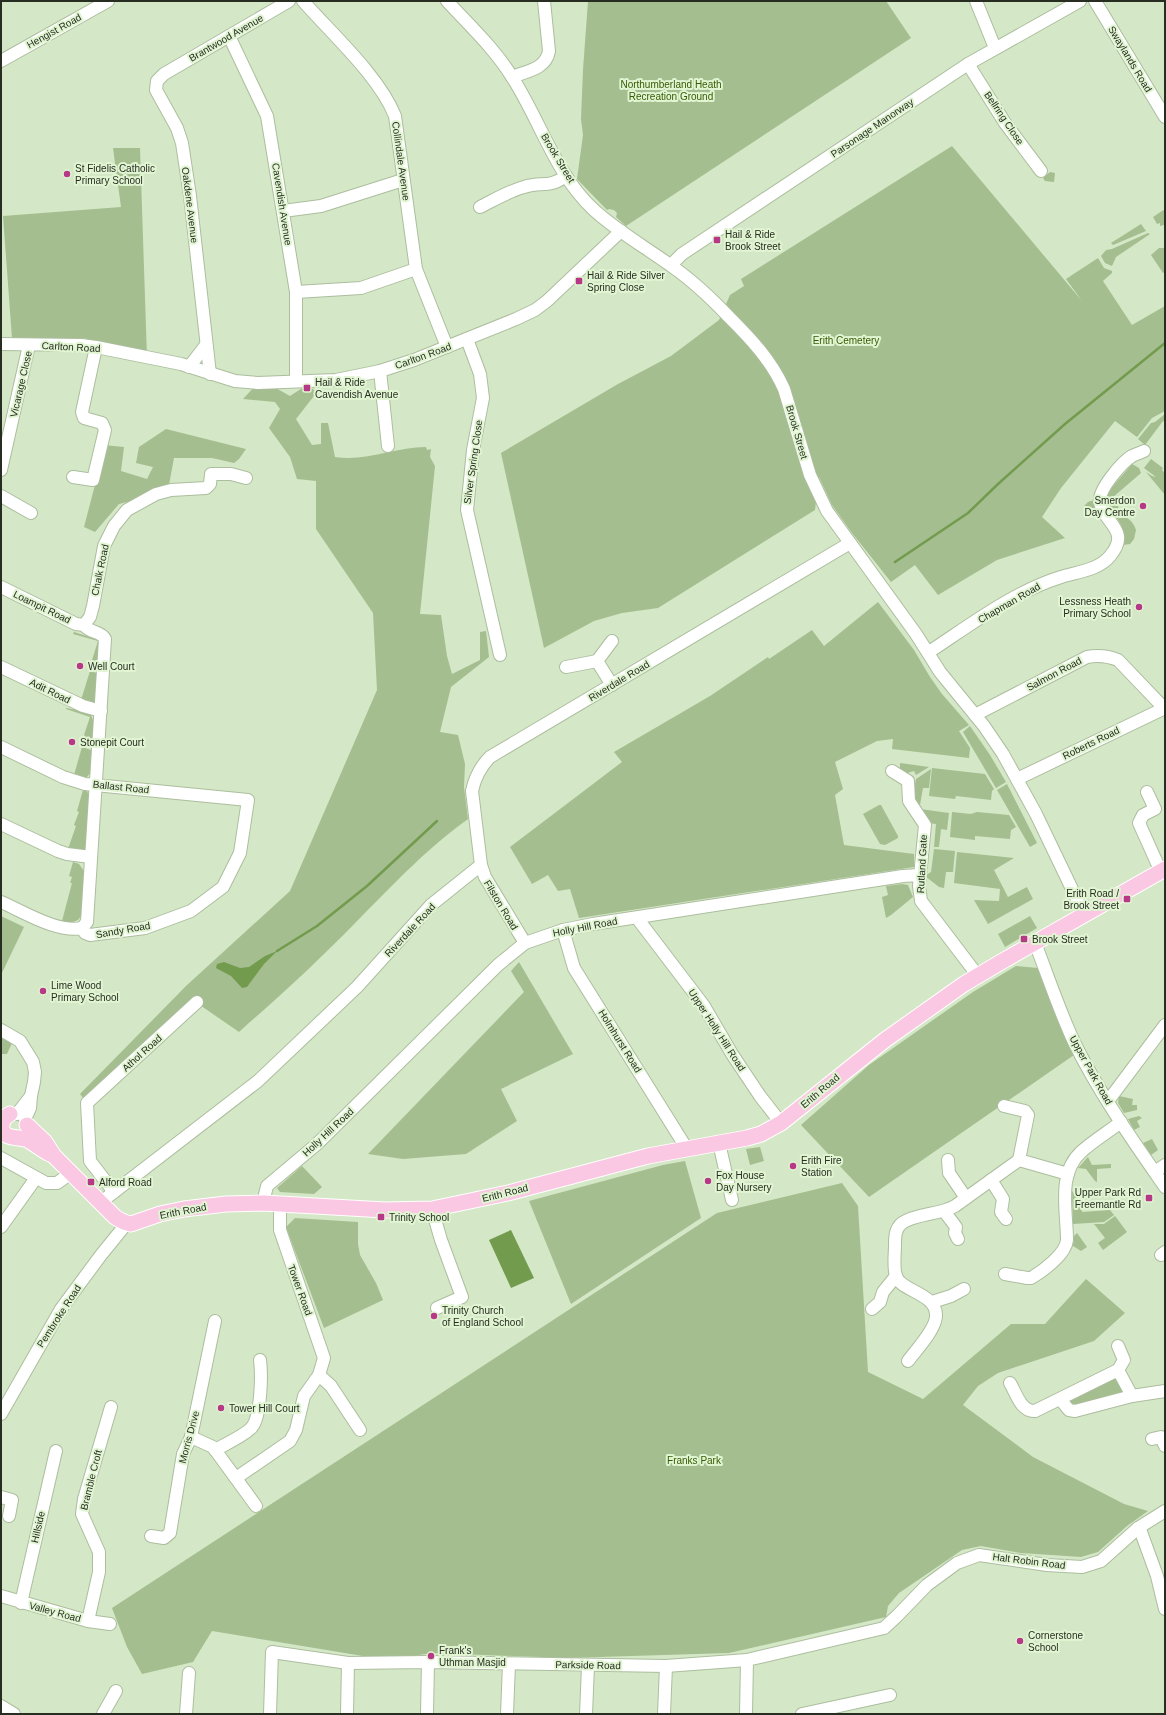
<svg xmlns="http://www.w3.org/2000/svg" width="1166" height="1715" viewBox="0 0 1166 1715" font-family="Helvetica,sans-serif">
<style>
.green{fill:#a4be8f}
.water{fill:#739b4e}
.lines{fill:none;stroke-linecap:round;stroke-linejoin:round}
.stream{stroke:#739b4e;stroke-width:2.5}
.minor-casing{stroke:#acbe9e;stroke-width:14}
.major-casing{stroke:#fff;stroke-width:17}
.minor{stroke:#fff;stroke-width:12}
.major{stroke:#fac8e2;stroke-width:15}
.poi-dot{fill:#b73886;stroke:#e1f5d3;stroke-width:1.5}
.labels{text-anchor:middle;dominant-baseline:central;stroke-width:4;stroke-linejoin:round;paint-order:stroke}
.street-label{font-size:10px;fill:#272e21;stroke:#e1f5d3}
.park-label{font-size:10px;fill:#365a03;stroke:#e1f5d3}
.poi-label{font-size:10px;fill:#272e21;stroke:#e1f5d3;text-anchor:start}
</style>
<rect width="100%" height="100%" fill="#d4e7c6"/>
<!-- green -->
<g class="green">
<polygon points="588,1 886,1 911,38 626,226 616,217 617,213 614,210 609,209 607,210 577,179 583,135 581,119 583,70"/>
<polygon points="952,146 1082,301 1066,279 1098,258 1104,268 1112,271 1112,273 1103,281 1132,325 1165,306 1165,411 1152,418 1137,437 1115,421 1061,488 1042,517 1065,538 997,560 938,595 915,565 891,582 852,533 832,505 819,477 815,510 658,608 622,613 594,621 544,648 501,453 618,384 671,356 719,320 730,295 744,286 741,279"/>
<polygon points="113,148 140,148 147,358 84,338 12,338 3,216 121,207"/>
<polygon points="1050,172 1055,173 1054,182 1045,181 1043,178"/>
<polygon points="1165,209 1164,225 1160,226 1160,223 1157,224 1153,217"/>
<polygon points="1141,224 1146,231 1113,245 1111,243"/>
<polygon points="1148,233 1150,234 1116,257 1112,266 1105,263 1101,256 1106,250 1112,249"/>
<polygon points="1159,248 1165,248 1165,272 1163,273 1151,255"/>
<path d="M256,385L274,387L290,396L307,385L317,392L296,419L312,445L321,444V423H328L335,457C366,462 395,447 426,447L427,450L431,449L430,457L435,466L420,614L441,615L447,656L452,674L480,660V632L486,631L489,657L451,687L440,732L458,735L465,764L464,787L468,819C415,857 373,907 326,952C298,980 268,1006 239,1032L197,1003L87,1103L80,1094L186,986L290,891L377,690L373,613L316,529V481L297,479L290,457L269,428L280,409L275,402L243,399Z"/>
<polygon points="1165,414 1165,422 1163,421 1145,445 1138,439 1151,423 1155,422"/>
<polygon points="166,429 246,449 239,459 234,463 212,458 174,458 169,485 150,496 119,504 95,532 84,527 95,485 103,445 124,447 121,471 147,479 153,467 136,463 139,447"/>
<polygon points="1151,459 1163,468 1162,470 1165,473 1165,495 1146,472 1152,476 1156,477 1144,468"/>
<polygon points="1132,464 1139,468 1141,473 1112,498 1121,511 1112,512 1106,500 1107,493"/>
<polygon points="1094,500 1097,509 1084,506 1088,502"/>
<path d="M1119,515C1128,517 1133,521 1136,530L1134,539L1130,544L1123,545C1126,535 1122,525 1116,517Z"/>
<polygon points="878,602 914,650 930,677 942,694 969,725 959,731 970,748 969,758 892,749 893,739 877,741 835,762 843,789 835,795 844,845 914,854 914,867 579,918 570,889 558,891 548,875 532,884 510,847 622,762 614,752 710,696 768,657 769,659 812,630 824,646"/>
<polygon points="74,632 99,640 100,671 91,668 93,660 92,660 98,641 73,634"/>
<polygon points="90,671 100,674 96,705 81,700"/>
<polygon points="66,708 77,710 91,715 96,728 95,747 83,744 85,736 84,735 90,717 66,709"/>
<polygon points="970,726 990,755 1006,782 996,788 963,732"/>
<polygon points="82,747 94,751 93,770 86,778 74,775"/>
<polygon points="900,763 929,767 916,775 914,771 904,774 900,773"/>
<polygon points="932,768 985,774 994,789 992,791 991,800 956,796 955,799 929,796"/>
<path d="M931,769L929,788H923L920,805L918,806C913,797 914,788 916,779Z"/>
<polygon points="1007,784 1037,843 1030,847 997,790"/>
<polygon points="83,790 86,790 90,796 86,850 68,849 76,826 74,825 79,812 77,811"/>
<polygon points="879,805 881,805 898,836 898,838 885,845 880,844 863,814"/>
<polygon points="920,809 949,813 947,830 941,829 939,847 934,847 936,824 928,823"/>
<polygon points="952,812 971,814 977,812 1009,815 1016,827 1011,830 1010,839 975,836 975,840 950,837"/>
<polygon points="934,849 955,851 953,872 946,872 944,888 939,887 925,876 931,872"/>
<polygon points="957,852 1014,858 994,870 1008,897 1027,887 1033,899 988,924 974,900 999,901 1000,889 954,883"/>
<polygon points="73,862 79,864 86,874 81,916 78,920 70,923 62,921 72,883 70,883 72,877 69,876"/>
<polygon points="902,884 908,885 913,897 891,915 886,918 882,897 888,895 886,886"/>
<polygon points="1,916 24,927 1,975"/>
<polygon points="1030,916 1037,928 1005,947 998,934"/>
<polygon points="519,962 573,1054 501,1089 517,1121 466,1154 403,1159 368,1154 524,992 511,971"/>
<polygon points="1016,966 1038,968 1055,1014 1074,1055 869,1197 801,1125 869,1065 973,992"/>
<polygon points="1,1037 12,1043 7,1054 1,1054"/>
<polygon points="1119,1096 1133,1099 1132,1105 1137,1105 1137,1110 1124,1113 1118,1103"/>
<polygon points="1139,1116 1142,1118 1137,1121 1140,1127 1134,1130 1128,1119"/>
<polygon points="1152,1139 1158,1150 1151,1155 1143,1143"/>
<polygon points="760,1147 764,1161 750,1165 746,1149"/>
<polygon points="1088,1157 1092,1165 1111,1164 1111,1168 1097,1169 1097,1182 1095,1181 1086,1169 1078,1168"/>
<polygon points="685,1161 701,1218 571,1304 529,1201 663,1165"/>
<polygon points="302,1166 322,1187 314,1194 280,1192 277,1188"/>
<polygon points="842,1183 858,1206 868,1372 923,1399 1011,1324 1045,1324 1086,1279 1125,1313 1094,1341 998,1373 978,1386 963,1405 1033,1457 1124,1504 1148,1511 1127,1526 1098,1552 1081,1557 1021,1553 981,1546 962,1550 899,1593 888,1606 886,1617 729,1653 566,1658 432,1653 387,1660 212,1631 193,1662 142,1674 127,1647 112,1608 717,1213"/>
<polygon points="1072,1191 1081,1200 1082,1212 1110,1210 1114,1215 1104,1222 1073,1224"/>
<polygon points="1115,1216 1127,1232 1103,1250 1098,1243 1105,1238 1094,1224 1104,1224"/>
<polygon points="295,1218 358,1222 358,1244 360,1255 376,1283 383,1300 324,1328 286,1227"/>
<polygon points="1077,1233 1087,1247 1081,1251 1073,1246 1074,1236"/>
<polygon points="1114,1377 1116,1378 1123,1389 1122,1394 1073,1408 1068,1401"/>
</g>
<!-- water -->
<g class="water">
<polygon points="277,951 264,964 247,987 242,988 231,976 216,968 217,964 224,962 240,968 249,967 265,956"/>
<polygon points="511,1230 534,1278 511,1288 489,1240"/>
</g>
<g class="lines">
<!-- stream -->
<g class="stream">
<polyline points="895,562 968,513 998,484 1065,424 1165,343"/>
<polyline points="277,951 317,926 367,886 437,821"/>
</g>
<!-- minor casing -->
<g class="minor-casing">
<g id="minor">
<path d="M303,1C332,34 379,76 395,116L416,269L447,347"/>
<path d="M447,1C469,25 495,49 512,77C540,120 555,174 594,210C617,231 645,247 670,265C692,280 711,298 729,317C751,339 771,360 784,389L810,475L827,511L916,634L940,672L984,726L1003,754L1036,814L1084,914"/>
<polyline points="976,1 995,48"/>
<polyline points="1095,1 1165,117"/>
<polyline points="229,36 267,116 296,292 296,381"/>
<polyline points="1,61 108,1"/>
<polyline points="968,64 1005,123 1041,171"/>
<path d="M512,77C527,71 546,69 549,51L544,1"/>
<path d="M480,207C494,200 509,191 524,187C542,181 548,189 566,176"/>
<polyline points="283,211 321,206 403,180"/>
<polyline points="671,265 682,254 968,64 1080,1"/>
<polyline points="296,292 361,288 416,269"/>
<polyline points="467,339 480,374 483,398 473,450 467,510 500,655"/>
<polyline points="1,344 81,345 96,347 181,364 235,381 258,383 336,380 380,371 414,360 516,319 535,310 547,301 621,231"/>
<polyline points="189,367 206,345"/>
<polyline points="380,371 388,446"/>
<polyline points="210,374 190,196 182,143 177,128 156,90 157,81 164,74 289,1"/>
<polyline points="1,470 29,345"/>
<polyline points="73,477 93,480 105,430 102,423 84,418 82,412 96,347"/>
<polyline points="1,496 31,513"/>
<polyline points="1,587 76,624 84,625"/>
<polyline points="84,625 90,617 93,606 104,546 114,526 127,510 156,494 171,490 206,488 210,484 211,474 231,474 246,478"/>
<polyline points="612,641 597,661 612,685"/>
<path d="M929,652C970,625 1013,592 1061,577C1077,572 1099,570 1110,556C1132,530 1103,523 1100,502C1098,490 1122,462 1132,456C1136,454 1140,453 1144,451"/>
<polyline points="1,667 83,706 101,711"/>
<polyline points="566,667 597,661"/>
<path d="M975,715L1087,657C1098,655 1108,656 1118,660L1164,708"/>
<polyline points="1,747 63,777 85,784 248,800 240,853 223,887 191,911 145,928 90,935 85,933 82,928"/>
<polyline points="892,771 908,781 909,801 925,825 919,886 921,901 978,976"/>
<polyline points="1017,779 1165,708"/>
<polyline points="1147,792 1155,809 1143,815 1139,823 1161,872"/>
<polyline points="1,824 58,851 67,854 91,857"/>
<path d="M1,902C24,912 57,933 82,928"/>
<polyline points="637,918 704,1006 732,1054 760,1096 781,1123"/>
<path d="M82,928L87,922L105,639C101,631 89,633 84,625"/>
<polyline points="563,930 574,968 687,1149"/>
<path d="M525,943L485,877L481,865L472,791C475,777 480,767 490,757L850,543"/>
<path d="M1035,943C1048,976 1059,1010 1074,1042C1099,1093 1133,1141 1165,1187"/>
<polyline points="1,1030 20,1041 33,1062 35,1072 34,1082 31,1096 30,1108 25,1119"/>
<polyline points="1108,1101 1165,1025"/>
<polyline points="1004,1106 1025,1111 1028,1115 1019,1160"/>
<polyline points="17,1114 31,1096"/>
<polyline points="719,1143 732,1200"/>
<polyline points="1,1158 46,1183 57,1183 71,1173"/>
<polyline points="948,1160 949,1173 966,1198"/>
<polyline points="1155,1172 1165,1165"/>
<polyline points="991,1180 1003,1199 1001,1212 1006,1219"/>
<polyline points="114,1192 90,1161 87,1103 197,1002"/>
<polyline points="101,1202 258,1081 357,987 431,905 481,865"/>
<polyline points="263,1203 267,1186 317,1144 498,965 525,943 563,930 593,924 903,876 920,875"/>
<polyline points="432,1209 441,1240 462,1297 437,1308"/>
<polyline points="944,1211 956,1227 955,1233 958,1239"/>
<polyline points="1,1227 36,1178"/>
<polyline points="1161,1255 1165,1252"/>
<path d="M1005,1274L1027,1278H1031C1043,1271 1066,1254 1067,1240C1067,1211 1057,1174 1081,1152C1093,1141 1108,1132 1121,1122"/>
<polyline points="932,1302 951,1296 964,1289"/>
<polyline points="872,1309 880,1302 883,1292 896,1276"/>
<polyline points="1118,1346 1124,1360 1118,1370"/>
<path d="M908,1361C916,1350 937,1328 936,1315C936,1293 900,1291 896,1276C893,1267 895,1255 895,1245C895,1237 895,1229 902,1223C917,1213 939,1215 955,1206L1019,1160L1068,1174"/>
<polyline points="319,1375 331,1386 360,1430"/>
<path d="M1010,1383C1016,1393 1021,1412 1035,1411L1118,1370L1132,1396L1165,1391"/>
<polyline points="1060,1399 1069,1410 1075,1411 1132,1396"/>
<polyline points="1,1414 61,1309 101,1255 127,1223"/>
<polyline points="191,1437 213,1447 256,1506"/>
<polyline points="1152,1439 1161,1437 1165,1446"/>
<path d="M215,1450C224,1445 247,1434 252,1427C261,1416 262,1375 260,1360"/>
<polyline points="236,1478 290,1441 296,1430 304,1396 319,1375 324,1358 280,1230 280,1204"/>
<polyline points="1,1497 12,1500 9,1516"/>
<polyline points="1138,1528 1141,1532 1157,1576 1165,1609"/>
<polyline points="151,1536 164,1538 170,1533 183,1454 191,1437 215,1321"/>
<polyline points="1,1596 88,1621 110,1624"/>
<polyline points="21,1603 56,1451"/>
<polyline points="88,1621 99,1572 99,1552 82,1514 84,1499 111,1407"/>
<polyline points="1,1706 14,1714"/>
<polyline points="103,1714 116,1691"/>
<polyline points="186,1714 189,1673"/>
<polyline points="270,1714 272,1652 348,1663 428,1662 666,1666 747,1660 884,1628 897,1616 927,1585 957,1563 979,1555 1047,1565 1082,1567 1101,1561 1138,1528 1165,1511"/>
<polyline points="347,1714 348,1663"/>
<polyline points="427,1714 428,1662"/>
<polyline points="507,1714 509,1664"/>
<polyline points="586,1714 588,1666"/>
<polyline points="664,1714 666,1666"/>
<polyline points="746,1714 747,1660"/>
<polyline points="802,1714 890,1695"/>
</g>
</g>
<!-- major casing -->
<g class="major-casing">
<g id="major">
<path d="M10,1114C6,1116 3,1119 2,1124C0,1141 19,1136 28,1140C35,1144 42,1150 50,1154"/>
<path d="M27,1125L45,1142L54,1156L115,1217C121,1221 125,1223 131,1224L160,1214L184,1209L226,1204L263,1203L385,1210L432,1209L508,1193L648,1156L747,1138L761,1134L781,1123L885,1040L964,984L1001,962L1165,869"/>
</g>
</g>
<!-- minor -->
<use href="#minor" class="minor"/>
<!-- major -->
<use href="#major" class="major"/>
</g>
<!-- markers -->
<g class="poi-dot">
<circle cx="67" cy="174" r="4"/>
<rect x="713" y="236" width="8" height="8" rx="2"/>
<rect x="575" y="277" width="8" height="8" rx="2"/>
<rect x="303" y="384" width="8" height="8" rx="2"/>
<circle cx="1143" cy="506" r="4"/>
<circle cx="1139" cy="607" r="4"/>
<circle cx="80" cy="666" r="4"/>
<circle cx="72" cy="742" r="4"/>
<rect x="1123" y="895" width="8" height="8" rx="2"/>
<rect x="1020" y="935" width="8" height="8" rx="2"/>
<circle cx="43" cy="991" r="4"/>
<circle cx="793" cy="1166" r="4"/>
<circle cx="708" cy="1181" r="4"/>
<rect x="87" y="1178" width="8" height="8" rx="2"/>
<rect x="1145" y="1194" width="8" height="8" rx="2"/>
<rect x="377" y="1213" width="8" height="8" rx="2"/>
<circle cx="434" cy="1316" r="4"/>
<circle cx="221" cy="1408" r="4"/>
<circle cx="1020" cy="1641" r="4"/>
<circle cx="431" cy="1656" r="4"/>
</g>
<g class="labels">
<!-- street labels -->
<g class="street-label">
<text transform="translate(54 31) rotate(-29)">Hengist Road</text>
<text transform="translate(226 38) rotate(-30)">Brantwood Avenue</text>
<text transform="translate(1130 59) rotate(59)">Swaylands Road</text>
<text transform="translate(1004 118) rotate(56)">Bellring Close</text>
<text transform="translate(872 128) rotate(-34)">Parsonage Manorway</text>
<text transform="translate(558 158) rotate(59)">Brook Street</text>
<text transform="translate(401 161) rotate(82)">Collindale Avenue</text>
<text transform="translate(282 204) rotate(81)">Cavendish Avenue</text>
<text transform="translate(190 205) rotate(83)">Oakdene Avenue</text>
<text transform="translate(71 347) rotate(3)">Carlton Road</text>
<text transform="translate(423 356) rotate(-20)">Carlton Road</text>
<text transform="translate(21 384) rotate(-77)">Vicarage Close</text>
<text transform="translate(797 432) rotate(74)">Brook Street</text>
<text transform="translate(473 462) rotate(-82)">Silver Spring Close</text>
<text transform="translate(100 570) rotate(-78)">Chalk Road</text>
<text transform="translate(1009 603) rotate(-30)">Chapman Road</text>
<text transform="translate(42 607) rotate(26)">Loampit Road</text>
<text transform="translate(1054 674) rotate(-28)">Salmon Road</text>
<text transform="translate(619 681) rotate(-31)">Riverdale Road</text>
<text transform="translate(50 691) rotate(26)">Adit Road</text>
<text transform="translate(1091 743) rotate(-26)">Roberts Road</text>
<text transform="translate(121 787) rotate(6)">Ballast Road</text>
<text transform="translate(922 864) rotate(-87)">Rutland Gate</text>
<text transform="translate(501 905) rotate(59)">Filston Road</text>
<text transform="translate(585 927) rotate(-11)">Holly Hill Road</text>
<text transform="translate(123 930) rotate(-10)">Sandy Road</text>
<text transform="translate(410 930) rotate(-47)">Riverdale Road</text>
<text transform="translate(717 1030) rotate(57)">Upper Holly Hill Road</text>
<text transform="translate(620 1041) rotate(58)">Holmhurst Road</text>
<text transform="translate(142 1053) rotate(-42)">Athol Road</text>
<text transform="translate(1091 1070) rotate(61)">Upper Park Road</text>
<text transform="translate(820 1091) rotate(-40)">Erith Road</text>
<text transform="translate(328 1132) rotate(-43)">Holly Hill Road</text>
<text transform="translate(505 1193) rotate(-14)">Erith Road</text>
<text transform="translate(183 1211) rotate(-11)">Erith Road</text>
<text transform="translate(300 1290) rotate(70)">Tower Road</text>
<text transform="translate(59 1316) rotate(-57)">Pembroke Road</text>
<text transform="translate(189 1437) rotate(-75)">Morris Drive</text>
<text transform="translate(91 1480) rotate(-76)">Bramble Croft</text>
<text transform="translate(38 1527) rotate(-77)">Hillside</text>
<text transform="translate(1029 1561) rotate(7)">Halt Robin Road</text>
<text transform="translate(55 1612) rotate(15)">Valley Road</text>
<text transform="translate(588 1665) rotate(1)">Parkside Road</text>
</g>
<!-- park labels -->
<g class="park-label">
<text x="671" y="84">Northumberland Heath<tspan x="671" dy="12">Recreation Ground</tspan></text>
<text x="846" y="340">Erith Cemetery</text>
<text x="694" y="1460">Franks Park</text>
</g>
<!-- poi labels -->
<g class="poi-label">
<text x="75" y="168">St Fidelis Catholic<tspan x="75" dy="12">Primary School</tspan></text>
<text x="725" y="234">Hail &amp; Ride<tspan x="725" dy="12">Brook Street</tspan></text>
<text x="587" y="275">Hail &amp; Ride Silver<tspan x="587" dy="12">Spring Close</tspan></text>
<text x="315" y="382">Hail &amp; Ride<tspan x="315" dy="12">Cavendish Avenue</tspan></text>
<text x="1135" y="500" text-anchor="end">Smerdon<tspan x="1135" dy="12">Day Centre</tspan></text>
<text x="1131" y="601" text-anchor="end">Lessness Heath<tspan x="1131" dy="12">Primary School</tspan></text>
<text x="88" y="666">Well Court</text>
<text x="80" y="742">Stonepit Court</text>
<text x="1119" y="893" text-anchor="end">Erith Road /<tspan x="1119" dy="12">Brook Street</tspan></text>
<text x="1032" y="939">Brook Street</text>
<text x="51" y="985">Lime Wood<tspan x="51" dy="12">Primary School</tspan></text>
<text x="801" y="1160">Erith Fire<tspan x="801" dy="12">Station</tspan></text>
<text x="716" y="1175">Fox House<tspan x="716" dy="12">Day Nursery</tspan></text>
<text x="99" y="1182">Alford Road</text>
<text x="1141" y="1192" text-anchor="end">Upper Park Rd<tspan x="1141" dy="12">Freemantle Rd</tspan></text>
<text x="389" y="1217">Trinity School</text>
<text x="442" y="1310">Trinity Church<tspan x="442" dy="12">of England School</tspan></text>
<text x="229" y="1408">Tower Hill Court</text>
<text x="1028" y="1635">Cornerstone<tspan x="1028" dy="12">School</tspan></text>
<text x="439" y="1650">Frank's<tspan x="439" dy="12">Uthman Masjid</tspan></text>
</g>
</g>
<!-- border -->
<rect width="1166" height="1715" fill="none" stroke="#272e21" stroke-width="4"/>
</svg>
